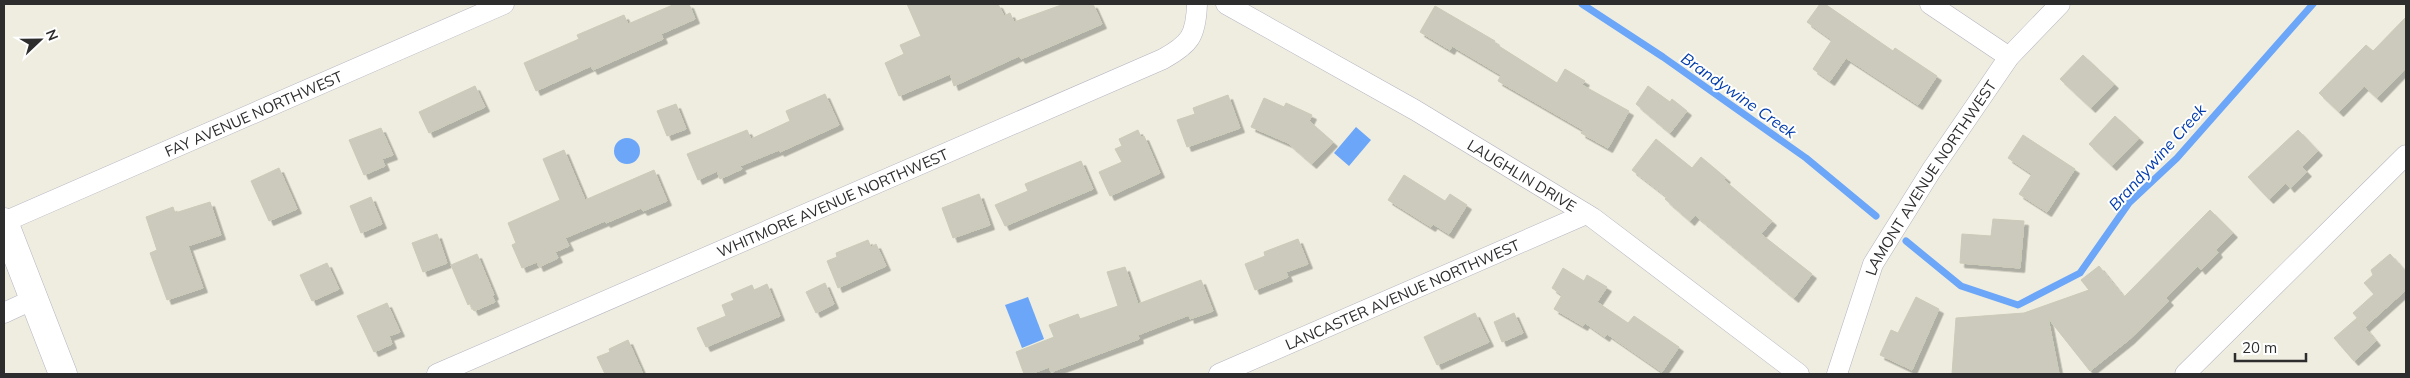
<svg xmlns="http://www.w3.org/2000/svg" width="2410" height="378" viewBox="0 0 2410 378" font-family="Mulish,sans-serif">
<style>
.water{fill:#6ba6f9}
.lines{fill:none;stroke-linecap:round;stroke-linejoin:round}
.stream{stroke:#6ba6f9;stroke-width:7}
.building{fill:#cbcabd;stroke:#cbcbb8;filter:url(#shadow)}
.minor-casing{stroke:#b4b3c1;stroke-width:21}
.secondary-casing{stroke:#b4b3c1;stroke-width:29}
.minor{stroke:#fff;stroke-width:20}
.secondary{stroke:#fff;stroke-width:28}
.labels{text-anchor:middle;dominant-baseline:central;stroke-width:4;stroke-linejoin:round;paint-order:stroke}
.street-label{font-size:15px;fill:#2d2d2d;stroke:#fff}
.water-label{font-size:16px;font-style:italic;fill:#033cac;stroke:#fff}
</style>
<defs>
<filter id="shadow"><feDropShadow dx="4.5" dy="4.5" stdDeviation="0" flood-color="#0004"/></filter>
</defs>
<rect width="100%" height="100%" fill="#efeddf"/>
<!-- water -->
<g class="water">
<polygon points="1356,127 1371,140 1349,166 1334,153"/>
<circle cx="627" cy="151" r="13"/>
<polygon points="1028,297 1044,339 1022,348 1005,305"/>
</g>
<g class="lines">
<!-- stream -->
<g class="stream">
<polyline points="1582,4 1663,57 1806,158 1876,216"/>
<polyline points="1906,241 1961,286 2018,305 2080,273 2129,203 2177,158 2313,4"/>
</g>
</g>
<!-- building -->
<g class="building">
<polygon points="675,4 689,4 695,19 661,34 663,39 593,70 591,66 536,91 524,63 579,39 577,35 624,15 628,24"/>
<polygon points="907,4 998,4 1004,16 1010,13 1014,22 1064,4 1093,4 1102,24 1021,59 1019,56 954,86 950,74 899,96 885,63 904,54 900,45 921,36"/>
<polygon points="1820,4 1825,4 1893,51 1895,48 1937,76 1918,105 1846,58 1830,81 1813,69 1832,40 1807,22"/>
<polygon points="1435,6 1495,41 1494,43 1557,83 1565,69 1585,81 1582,85 1629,111 1608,148 1581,133 1583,130 1498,81 1501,75 1452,46 1450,50 1420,32"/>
<polygon points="2406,17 2406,68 2377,98 2364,86 2339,112 2319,93 2366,45 2373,51"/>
<polygon points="2083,55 2114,84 2091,108 2060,79"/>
<polygon points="475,86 485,107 429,133 419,112"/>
<polygon points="1648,86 1670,102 1672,99 1687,111 1670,133 1636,104"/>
<polygon points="825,94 839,125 780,152 779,150 740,166 742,169 720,179 717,171 698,180 687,154 747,130 751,139 790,121 786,111"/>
<polygon points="1228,95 1240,128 1187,147 1177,120 1195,114 1193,108"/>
<polygon points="1264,98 1284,107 1286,103 1312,115 1309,121 1333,142 1312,164 1288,143 1251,127"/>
<polygon points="676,104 686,129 667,136 657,111"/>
<polygon points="2115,116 2139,138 2112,166 2089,144"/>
<polygon points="381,128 393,155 382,159 385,166 364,175 349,140"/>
<polygon points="1138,130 1141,137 1144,136 1160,173 1110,196 1099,172 1122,162 1115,149 1122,146 1119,139"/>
<polygon points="2298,130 2318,151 2302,167 2307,172 2290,188 2286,183 2269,199 2248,177"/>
<polygon points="2023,135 2075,169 2047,212 2019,194 2032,174 2008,158"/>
<polygon points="1656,139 1692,168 1701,157 1726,178 1724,180 1772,221 1761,234 1812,274 1794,298 1695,215 1690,221 1665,199 1667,197 1632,170"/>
<polygon points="564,150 585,200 654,170 667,201 643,211 641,208 606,223 605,221 565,238 569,246 555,252 558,258 539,267 537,262 522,268 512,245 516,243 508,223 560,200 543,159"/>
<polygon points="1081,161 1093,189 1005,226 995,205 1028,191 1025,184"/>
<polygon points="279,168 297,209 269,221 251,181"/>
<polygon points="1404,175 1445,201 1450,194 1467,205 1449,234 1433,224 1431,227 1388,200"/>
<polygon points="979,194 990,225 953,238 942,208"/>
<polygon points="371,197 382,224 361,233 350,206"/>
<polygon points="210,202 221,235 188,246 203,288 167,300 150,253 157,250 146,217 173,207 175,213"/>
<polygon points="2210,210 2233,233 2216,250 2218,253 2201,270 2198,266 2166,298 2169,301 2130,339 2090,371 2048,318 2059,374 1952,374 1956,318 2024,313 2089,290 2081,280 2099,266 2124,297"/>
<polygon points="1993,219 2024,221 2020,268 1960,263 1962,234 1991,236"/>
<polygon points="437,234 447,263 423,272 412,243"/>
<polygon points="1298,239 1308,264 1286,272 1288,277 1255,290 1245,264 1265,256 1264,252"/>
<polygon points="868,240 871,247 876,244 886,266 838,288 827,261 837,257 836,253"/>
<polygon points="477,254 494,295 492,296 495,302 474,311 470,303 468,305 451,265"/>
<polygon points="2390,254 2406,272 2406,290 2365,327 2353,313 2374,294 2364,283 2373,275 2371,270"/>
<polygon points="327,263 339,289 312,301 300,275"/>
<polygon points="1125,267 1138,304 1201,280 1213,311 1190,319 1189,315 1138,335 1139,339 1051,372 1049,367 1031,374 1024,374 1016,352 1054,337 1049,325 1078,314 1080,319 1118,306 1107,272"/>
<polygon points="1563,268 1584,281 1587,275 1607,287 1597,302 1628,323 1634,316 1679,347 1662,372 1607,334 1605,337 1585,323 1583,326 1554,309 1562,295 1552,288"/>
<polygon points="825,283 834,304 816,313 806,292"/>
<polygon points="767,284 780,316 706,347 697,328 726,316 722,305 734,300 731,294 752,285 754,290"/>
<polygon points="1916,297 1939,309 1912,370 1880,355 1891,330 1898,333"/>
<polygon points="387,303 400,332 389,336 392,344 374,352 357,316"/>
<polygon points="1475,313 1489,342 1437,365 1424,337"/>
<polygon points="1514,313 1523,333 1502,342 1494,322"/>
<polygon points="2357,318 2376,341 2354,361 2334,338"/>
<polygon points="628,340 643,374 605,374 597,357 610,352 609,349"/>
</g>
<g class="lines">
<!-- minor casing -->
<g class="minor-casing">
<g id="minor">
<path id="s1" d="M1226,4L1415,110L1593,218L1799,374"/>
<polyline points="1930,4 2009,57"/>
<path id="s2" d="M4,222L504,4"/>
<polyline points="4,313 34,299"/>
<path id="s3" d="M437,374L1163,59C1190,44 1196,36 1197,4"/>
<path id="s4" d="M1219,374L1586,214"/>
<path id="s5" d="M1837,374L1873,264L1931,171L2009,57L2060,4"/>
<polyline points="2185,374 2406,155"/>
</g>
</g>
<!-- secondary casing -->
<g class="secondary-casing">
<polyline id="secondary" points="4,222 63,374"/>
</g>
<!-- minor -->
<use href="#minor" class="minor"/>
<!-- secondary -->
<use href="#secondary" class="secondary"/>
</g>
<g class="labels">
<!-- street labels -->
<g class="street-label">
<text stroke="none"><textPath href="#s2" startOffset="272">FAY AVENUE NORTHWEST</textPath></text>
<text stroke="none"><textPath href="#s1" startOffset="342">LAUGHLIN DRIVE</textPath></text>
<text stroke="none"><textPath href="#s5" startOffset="219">LAMONT AVENUE NORTHWEST</textPath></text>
<text stroke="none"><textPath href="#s3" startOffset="431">WHITMORE AVENUE NORTHWEST</textPath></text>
<text stroke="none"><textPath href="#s4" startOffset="200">LANCASTER AVENUE NORTHWEST</textPath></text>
</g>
<!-- water labels -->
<g class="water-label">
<text transform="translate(1739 95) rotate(35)">Brandywine Creek</text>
<text transform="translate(2157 157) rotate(-48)">Brandywine Creek</text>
</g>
</g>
<!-- border -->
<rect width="2410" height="378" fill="none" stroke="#2d2d2d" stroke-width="10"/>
<!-- north arrow -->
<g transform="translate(40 40) rotate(68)" stroke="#ffffff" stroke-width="4" paint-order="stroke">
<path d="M0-4L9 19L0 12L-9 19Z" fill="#2d2d2d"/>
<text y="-8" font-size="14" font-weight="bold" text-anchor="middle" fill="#2d2d2d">N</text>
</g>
<!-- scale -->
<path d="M2235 353v8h71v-8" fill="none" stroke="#2d2d2d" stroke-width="2.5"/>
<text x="2242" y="353" font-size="15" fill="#2d2d2d" stroke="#ffffff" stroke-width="4" paint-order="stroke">20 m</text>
</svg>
